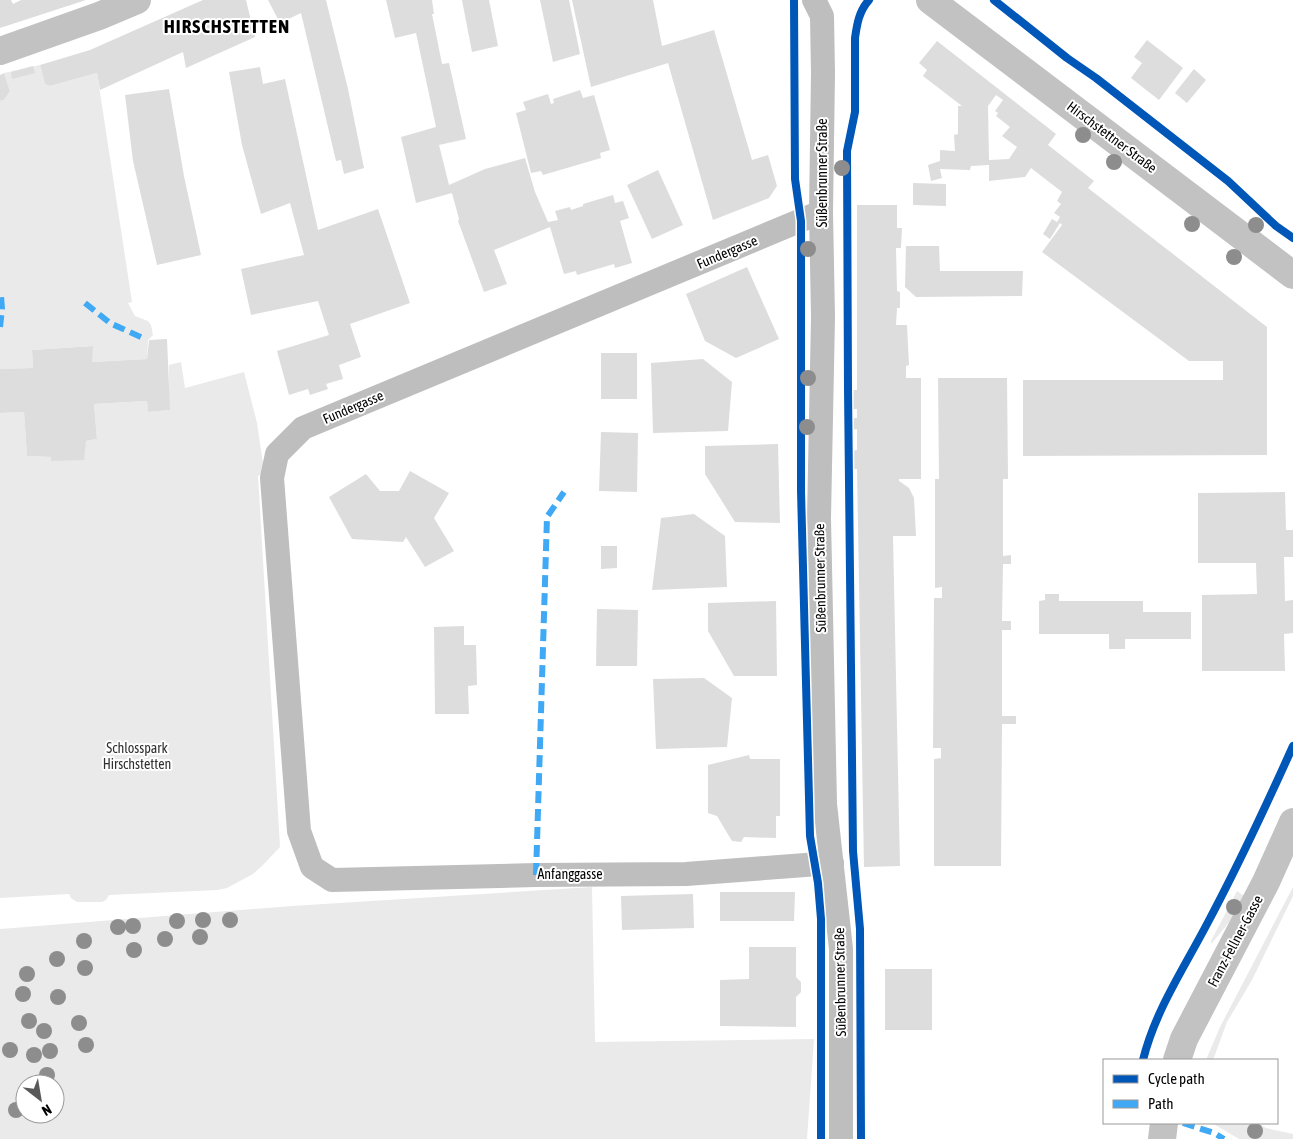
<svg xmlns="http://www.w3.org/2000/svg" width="1293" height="1139" viewBox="0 0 1293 1139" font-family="'Asap Condensed',sans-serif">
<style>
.green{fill:#eaeaea;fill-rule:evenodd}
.building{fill:#ddd;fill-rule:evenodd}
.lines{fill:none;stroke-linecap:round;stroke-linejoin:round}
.minor{stroke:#bebebe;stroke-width:24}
.secondary{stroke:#c2c2c2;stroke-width:28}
.quiet{stroke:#3fa9f5;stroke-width:6;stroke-dasharray:12 6;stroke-linecap:butt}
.cycleway-casing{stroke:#fff;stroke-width:11}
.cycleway{stroke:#0057b8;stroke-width:8}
.tree{fill:#8d8d8d}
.labels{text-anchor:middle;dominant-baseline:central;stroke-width:4;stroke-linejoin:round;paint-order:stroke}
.street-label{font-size:14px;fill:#000;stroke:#fff}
.park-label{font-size:14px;fill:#303030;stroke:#fff}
.district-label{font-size:19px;font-weight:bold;letter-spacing:1px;fill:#000;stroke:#fff}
</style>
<rect width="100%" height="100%" fill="#fff"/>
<!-- green -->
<g class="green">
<polygon points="40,65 45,84 50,86 97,73 132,302 128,303 135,316 148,321 151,325 153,335 148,340 147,359 92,362 92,346 32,350 33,368 0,369 0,101 4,100 10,91 4,73"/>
<polygon points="181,362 185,388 244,372 257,423 264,470 261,471 261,474 258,476 280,847 263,865 253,874 227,888 218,890 109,895 106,900 102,902 77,902 71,898 69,894 0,898 0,413 24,412 27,456 51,457 51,461 86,441 97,439 94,404 147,401 148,412 169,410 169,365"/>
<path d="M592,887L595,1042L814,1039L807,1139H0V929L292,906ZM25,1084H55V1114H25Z"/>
<polygon points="1293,887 1293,896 1252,980 1227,1022 1213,1060 1206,1060 1220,1027"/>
<polygon points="1237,891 1244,896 1231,920 1211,944 1211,941"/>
<polygon points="1212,1123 1257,1123 1266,1128 1293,1134 1293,1139 1239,1139"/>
</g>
<!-- building -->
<g class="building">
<polygon points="0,0 11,0 13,4 21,0 86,0 0,28"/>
<polygon points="203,0 246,0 255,37 186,68 183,52 100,90 97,73 50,86 45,84 40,65 90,50"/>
<polygon points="268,0 326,0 348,89 364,168 344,174 341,160 336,161 301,13 280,23"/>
<polygon points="386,0 432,0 434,14 432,14 442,64 449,63 466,139 439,145 449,185 485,169 525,158 535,192 548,222 558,220 555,211 570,207 571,210 583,206 583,204 613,195 615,203 623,201 629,218 620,221 632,263 615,268 614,264 577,275 576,271 564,274 550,227 494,250 507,284 484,292 458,221 459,219 452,193 416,203 401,137 436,127 416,33 395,38"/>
<polygon points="462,0 489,0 498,46 472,52"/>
<polygon points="540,0 569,0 580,54 553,62"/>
<polygon points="572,0 653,0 662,46 714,30 752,160 768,155 777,186 769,198 713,220 668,63 591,87"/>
<polygon points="1147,40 1183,68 1159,100 1131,78 1142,63 1134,57"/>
<path d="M937,41L1056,134L1048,145L1094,181L1088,188L1267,327V455L1023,456V380H1223V361H1189L1042,252L1062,225L1060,223L1050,239L1043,234L1052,219L1057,222L1060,217L1054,213L1061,204L1057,201L1062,192L1031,168L1025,177L989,181V165L971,166L970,170L940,169L942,178L931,181L928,165L940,161V150L955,151L954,135L958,134V106H962L923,76L927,70L919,63ZM996,95L1003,100L995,111L998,113L996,116L1010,127L1002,136L1017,147L1009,159L989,160L988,106Z"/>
<polygon points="33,66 35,73 12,79 11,72"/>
<polygon points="260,67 263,84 285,79 318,230 378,209 410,303 350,324 361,357 339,365 343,379 326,384 328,389 310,395 308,389 289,395 277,351 329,335 318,301 251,315 241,269 304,255 290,203 261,214 242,145 229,72"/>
<polygon points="1194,69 1206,80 1187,103 1175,93"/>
<polygon points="4,73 10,91 4,100 0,101 0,75"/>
<polygon points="169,89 184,176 201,255 157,265 133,161 125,95"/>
<polygon points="580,90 583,98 594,95 610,150 600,153 601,158 543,175 541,171 531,173 516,113 526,110 523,102 548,94 551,104 554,103 553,99"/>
<polygon points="658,170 683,225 652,239 627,185"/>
<polygon points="913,183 946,184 946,206 913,205"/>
<polygon points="857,205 897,205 897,228 902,228 901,248 896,248 897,291 900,292 900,308 897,308 896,325 907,325 909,365 906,366 906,378 921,378 921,479 899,479 899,481 909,488 914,498 916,536 893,536 900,866 864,867 857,469 852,469 851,451 857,450 857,429 851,430 851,418 857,418 857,409 851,409 851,390 857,390"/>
<polygon points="906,246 939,246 940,271 1023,271 1022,296 916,297 905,287"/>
<polygon points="747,267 779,339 736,358 705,341 686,294"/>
<polygon points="167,339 170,410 148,412 147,401 94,404 97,439 86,441 84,460 51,461 51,457 27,456 24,412 0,413 0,369 33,368 32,350 93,346 92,362 147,359 149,340"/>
<rect x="601" y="353" width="36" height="46"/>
<polygon points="703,359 732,382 728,431 653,433 651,363"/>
<polygon points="938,378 1007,378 1008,479 1003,479 1003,556 1011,555 1011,564 1003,564 1002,621 1011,621 1011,630 1002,630 1002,716 1016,716 1016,724 1002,724 1001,866 934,866 934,759 941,758 941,748 933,748 934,598 942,598 942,587 935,588 935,479 939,479"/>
<polygon points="601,432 638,433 637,492 599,491"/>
<polygon points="778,444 780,523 735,522 705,474 705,446"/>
<polygon points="410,471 449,493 434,518 454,551 425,567 406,537 403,542 352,539 329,497 366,474 380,491 399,491"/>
<polygon points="1285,492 1286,530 1293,530 1293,557 1284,557 1285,601 1293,600 1293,633 1284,634 1285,671 1202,671 1202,595 1257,594 1256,563 1198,563 1198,493"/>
<polygon points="694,514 725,536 727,587 652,590 661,518"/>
<polygon points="601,546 617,546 617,568 601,569"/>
<polygon points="1045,594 1059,594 1059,601 1143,601 1143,612 1191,612 1191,639 1125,639 1125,649 1109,649 1109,634 1039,634 1039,601 1045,600"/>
<polygon points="776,601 777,676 734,676 708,631 708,603"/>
<polygon points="597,609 638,610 637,666 596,666"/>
<polygon points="464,626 464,645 476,645 477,685 468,686 469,714 435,714 434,627"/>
<polygon points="704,678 732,698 727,747 656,749 653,679"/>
<polygon points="749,755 750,759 780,759 780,816 776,816 776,838 744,837 741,842 732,841 717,816 708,813 708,765"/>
<polygon points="720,892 795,892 794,921 720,921"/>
<polygon points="693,894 694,928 622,930 621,896"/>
<polygon points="749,947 796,947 796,977 801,982 801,992 796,997 796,1027 720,1026 720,980 749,979"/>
<rect x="885" y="969" width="47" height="61"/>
</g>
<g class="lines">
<!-- minor -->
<g class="minor">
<polyline points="814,0 822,16 823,73 821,212 823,317 819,518 825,804 841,949 841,1139"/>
<polyline points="821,212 303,428 277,454 272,478 299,831 312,867 332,880 536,875 686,874 832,863"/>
</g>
<!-- secondary -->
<g class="secondary">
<polyline points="930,0 1293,275"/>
<polyline points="0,51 99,16 137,0"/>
<polyline points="1177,1060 1184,1039 1266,882 1293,822"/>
<polyline points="1162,1139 1164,1123"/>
</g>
<!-- quiet -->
<g class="quiet">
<polyline points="85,303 110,323 145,339"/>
<polyline points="0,327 2,309 1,296"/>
<polyline points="536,875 547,517 564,492"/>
<polyline points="1183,1123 1214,1133 1224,1139"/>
</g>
<!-- cycleway casing -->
<g class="cycleway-casing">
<g id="cycleway">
<polyline points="794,0 795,179 801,221 801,491 810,836 818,883 821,919 821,1139"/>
<polyline points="994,0 1067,58 1096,78 1228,181 1276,226 1293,238"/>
<path d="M1143,1060C1155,1011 1184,968 1207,924C1238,866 1266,806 1293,746"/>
<path d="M861,1139L860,929L853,851L848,389L847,151L855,112V38C857,24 859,11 869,0"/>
</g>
</g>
<!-- cycleway -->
<use href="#cycleway" class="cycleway"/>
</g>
<!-- trees -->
<g class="tree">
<circle cx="1083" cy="135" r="8"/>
<circle cx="1114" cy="162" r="8"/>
<circle cx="842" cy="168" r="8"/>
<circle cx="1192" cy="224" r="8"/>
<circle cx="1256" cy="225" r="8"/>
<circle cx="808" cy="249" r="8"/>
<circle cx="1234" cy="257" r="8"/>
<circle cx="808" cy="378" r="8"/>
<circle cx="807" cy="427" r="8"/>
<circle cx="1234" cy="907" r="8"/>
<circle cx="203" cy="920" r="8"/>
<circle cx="230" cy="920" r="8"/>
<circle cx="177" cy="921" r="8"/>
<circle cx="133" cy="926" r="8"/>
<circle cx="118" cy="927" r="8"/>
<circle cx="200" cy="937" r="8"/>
<circle cx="165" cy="939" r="8"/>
<circle cx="84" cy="941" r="8"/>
<circle cx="134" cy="950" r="8"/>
<circle cx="57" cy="959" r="8"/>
<circle cx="85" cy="968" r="8"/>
<circle cx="27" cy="974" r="8"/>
<circle cx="23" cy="994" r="8"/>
<circle cx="58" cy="997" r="8"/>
<circle cx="29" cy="1021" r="8"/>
<circle cx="79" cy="1023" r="8"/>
<circle cx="44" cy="1031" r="8"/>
<circle cx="86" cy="1045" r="8"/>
<circle cx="10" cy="1050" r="8"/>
<circle cx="50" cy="1051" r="8"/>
<circle cx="34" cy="1055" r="8"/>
<circle cx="47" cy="1075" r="8"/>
<circle cx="16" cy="1110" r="8"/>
<circle cx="1255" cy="1131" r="8"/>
</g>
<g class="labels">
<!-- street labels -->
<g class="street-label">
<text transform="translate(1112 137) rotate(37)">Hirschstettner Straße</text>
<text transform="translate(822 173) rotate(-90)">Süßenbrunner Straße</text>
<text transform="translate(727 252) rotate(-23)">Fundergasse</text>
<text transform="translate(353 407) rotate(-23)">Fundergasse</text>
<text transform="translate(820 578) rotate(-91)">Süßenbrunner Straße</text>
<text x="570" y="874">Anfanggasse</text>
<text transform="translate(1235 941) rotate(-62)">Franz-Fellner-Gasse</text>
<text transform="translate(840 982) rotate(-91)">Süßenbrunner Straße</text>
</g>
<!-- park labels -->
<g class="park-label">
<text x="137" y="748">Schlosspark<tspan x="137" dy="16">Hirschstetten</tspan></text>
</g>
<!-- district labels -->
<g class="district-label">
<text x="227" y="26">HIRSCHSTETTEN</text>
</g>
</g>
<!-- legend -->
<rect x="1103" y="1059" width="175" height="65" fill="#ffffff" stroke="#999999"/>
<rect x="1113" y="1075" width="25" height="8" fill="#0057b8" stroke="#999999"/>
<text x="1148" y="1084" font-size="15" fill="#000000">Cycle path</text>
<rect x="1113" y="1100" width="25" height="8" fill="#3fa9f5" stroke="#999999"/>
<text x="1148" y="1109" font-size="15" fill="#000000">Path</text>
<!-- north arrow -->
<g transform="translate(40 1099) rotate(149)"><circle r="24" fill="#ffffff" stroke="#999999"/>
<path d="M0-4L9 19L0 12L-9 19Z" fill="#595959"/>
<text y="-8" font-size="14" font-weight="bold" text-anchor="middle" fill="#000000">N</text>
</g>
</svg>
